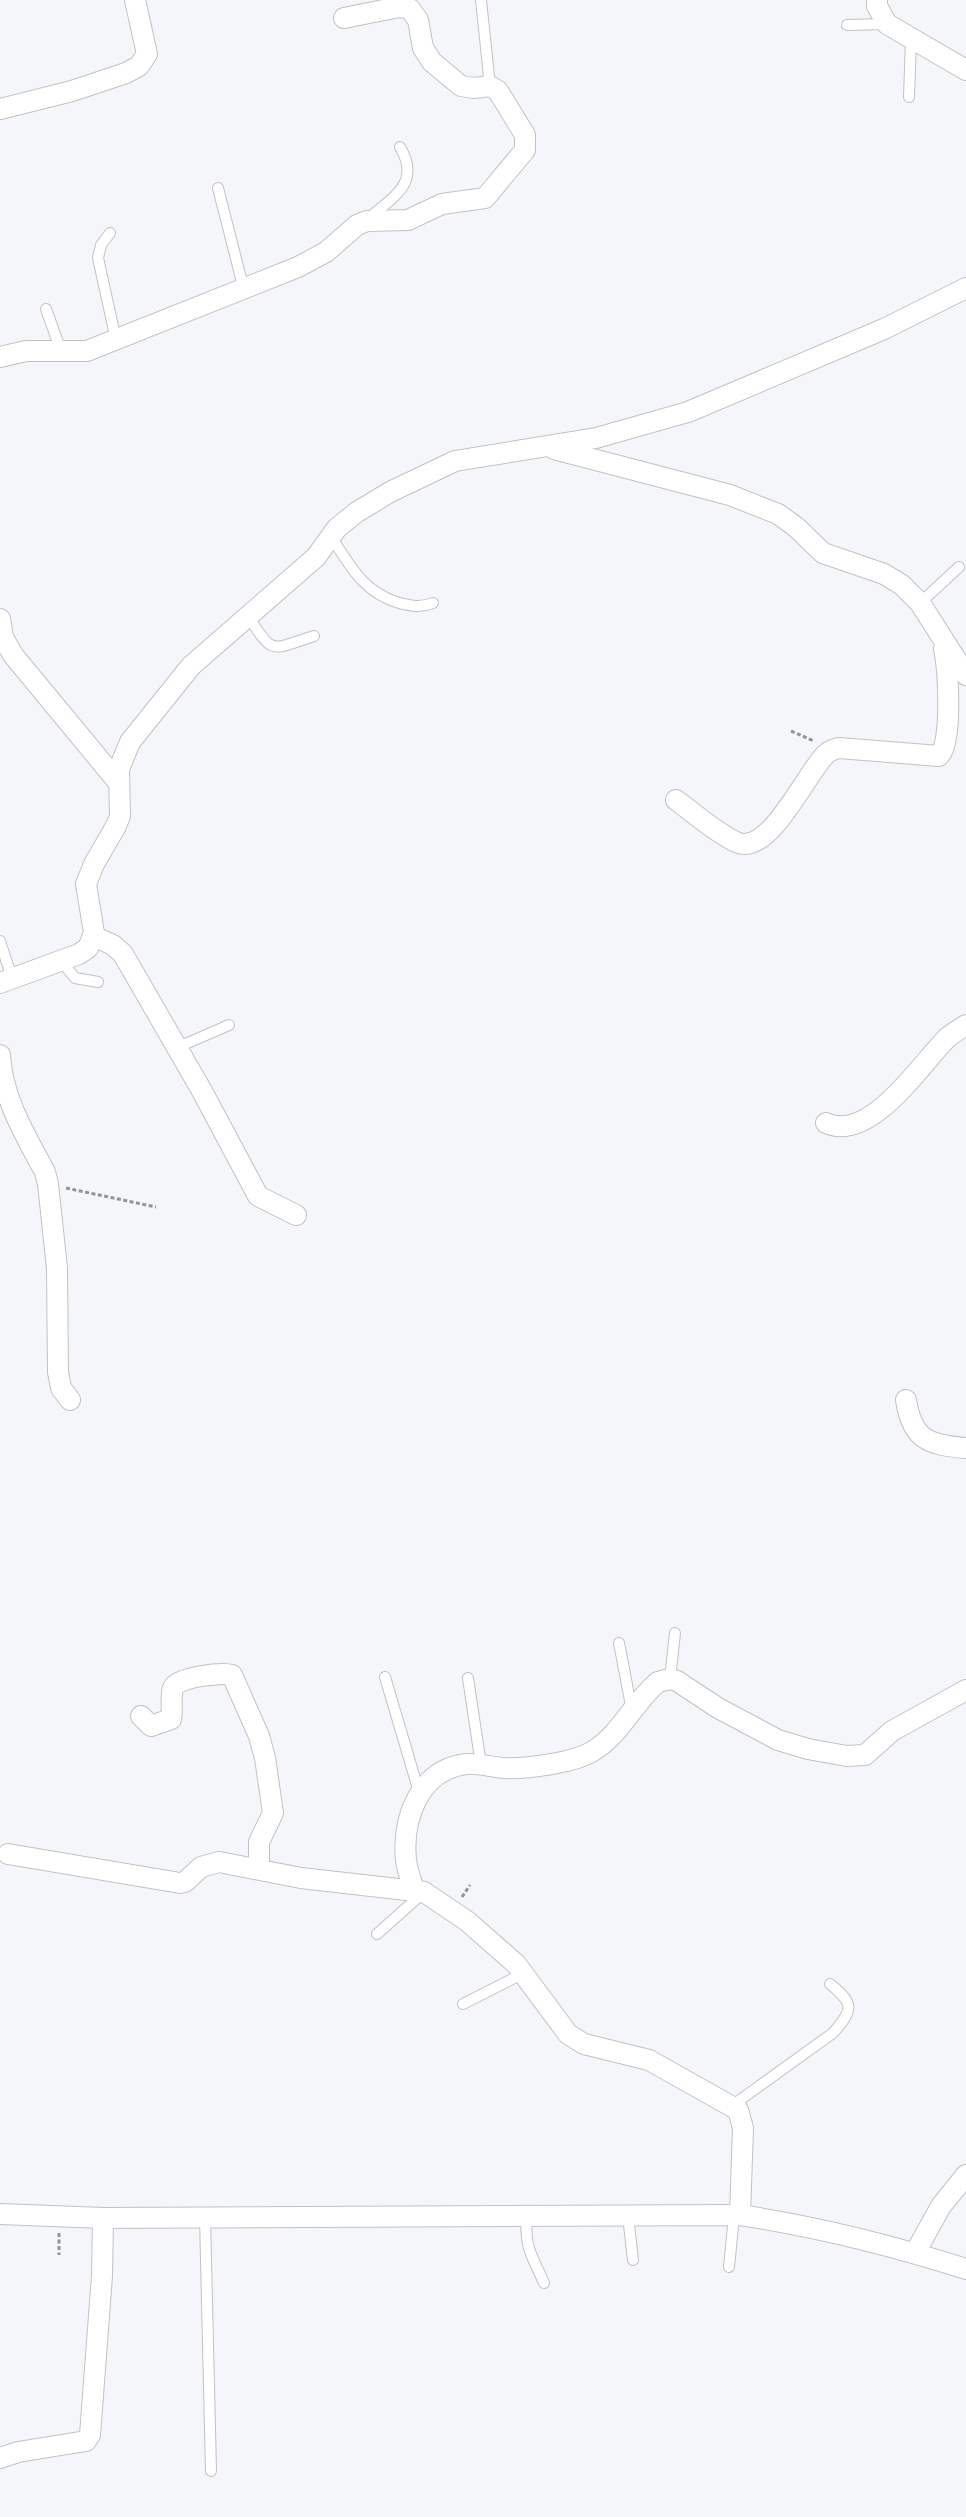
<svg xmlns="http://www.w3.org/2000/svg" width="966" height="2517" viewBox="0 0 966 2517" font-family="Commissioner,sans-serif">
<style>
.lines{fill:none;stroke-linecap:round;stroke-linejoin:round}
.lane-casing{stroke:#c1c2c4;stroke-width:12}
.street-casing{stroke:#c1c2c4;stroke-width:22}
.path{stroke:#939496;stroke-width:3;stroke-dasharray:4 2.5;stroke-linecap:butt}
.lane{stroke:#fff;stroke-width:10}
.street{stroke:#fff;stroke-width:20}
</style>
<rect width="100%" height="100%" fill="#f5f6f9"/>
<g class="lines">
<!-- lane casing -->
<g class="lane-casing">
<g id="lane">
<polyline points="481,0 490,86"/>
<polyline points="847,25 887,24"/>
<polyline points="909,97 911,39"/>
<polyline points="218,188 244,290"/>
<path d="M367,220C392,197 422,184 400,147"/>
<polyline points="110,233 101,245 98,258 116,340"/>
<polyline points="46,309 61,351"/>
<path d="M331,537C351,567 363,592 399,603C412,606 420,608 433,603"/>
<polyline points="920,603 959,567"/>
<path d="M248,616C274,656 270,650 314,636"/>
<polyline points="0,941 12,978"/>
<polyline points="61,961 75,978 98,982"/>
<polyline points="176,1048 229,1025"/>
<polyline points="619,1643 632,1711"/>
<polyline points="385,1677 419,1792"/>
<polyline points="468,1678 481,1765"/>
<polyline points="670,1679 675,1633"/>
<polyline points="377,1934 423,1893"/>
<polyline points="463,2004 524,1973"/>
<path d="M733,2105L833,2033C853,2010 855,2004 830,1984"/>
<polyline points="628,2216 633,2260"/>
<polyline points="205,2217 211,2471"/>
<path d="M527,2217C524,2248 532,2255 544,2283"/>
<polyline points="729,2267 734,2216"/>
</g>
</g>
<!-- street casing -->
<g class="street-casing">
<g id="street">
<polyline points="877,0 877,6 887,24 966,70"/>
<polyline points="0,109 72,91 126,73 139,66 147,54 135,0"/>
<polyline points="0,357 26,351 87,351 298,267 326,252 357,225 367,221 408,220 442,204 485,198 525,150 525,135 498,91 490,86 474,88 461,86 432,62 423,48 418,20 410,9 399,7 344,18"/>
<polyline points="554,449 730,495 778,514 796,527 823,553 884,574 902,585 920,603 966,675"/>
<polyline points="0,619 3,637 13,655 118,782"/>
<path d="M676,800C695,814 715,832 736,842C769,858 806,773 826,754C829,751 835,749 839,748L939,756C953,743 948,668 944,649"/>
<polyline points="93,936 113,945 123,954 202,1091 258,1196 296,1215"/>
<polyline points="0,983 79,954 88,948 94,933 86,884 94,864 116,826 120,816 119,769 130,742 191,666 316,557 337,528 357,512 390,492 455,461 596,438 688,412 884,329 966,288"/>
<path d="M0,1055C2,1097 25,1135 45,1172L48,1184L57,1268L58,1372L61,1388L70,1400"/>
<path d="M826,1123C870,1143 920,1065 947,1038C953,1033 960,1029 966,1025"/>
<path d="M906,1400C912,1440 929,1445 966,1448"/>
<path d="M141,1716L151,1726L171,1719C173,1709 170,1697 173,1688C177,1677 222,1672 232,1675L259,1736L265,1758L273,1813L259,1842V1869"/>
<polyline points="8,1854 180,1883 185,1882 201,1867 219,1862 301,1878 424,1892 467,1921 516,1964 568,2034 584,2044 649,2060 738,2110 743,2128 740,2215"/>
<path d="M414,1890C411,1880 407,1870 406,1860C402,1819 419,1770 466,1764C478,1763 491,1767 504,1768C526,1769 574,1763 593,1751C620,1735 634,1702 658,1682L670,1679L677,1681L718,1708L778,1740L808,1749L847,1756L865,1755L892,1731L966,1690"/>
<path d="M0,2214L103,2218L740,2215C819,2227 891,2245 966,2269"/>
<polyline points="915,2253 941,2206 966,2175"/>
<polyline points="0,2458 18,2452 86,2441 90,2435 102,2276 103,2218"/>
</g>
</g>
<!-- path -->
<g class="path">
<polyline points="791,731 814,741"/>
<polyline points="66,1188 156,1207"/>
<polyline points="462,1897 470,1885"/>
<polyline points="59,2233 59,2255"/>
</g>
<!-- lane -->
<use href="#lane" class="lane"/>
<!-- street -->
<use href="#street" class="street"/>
</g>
</svg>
